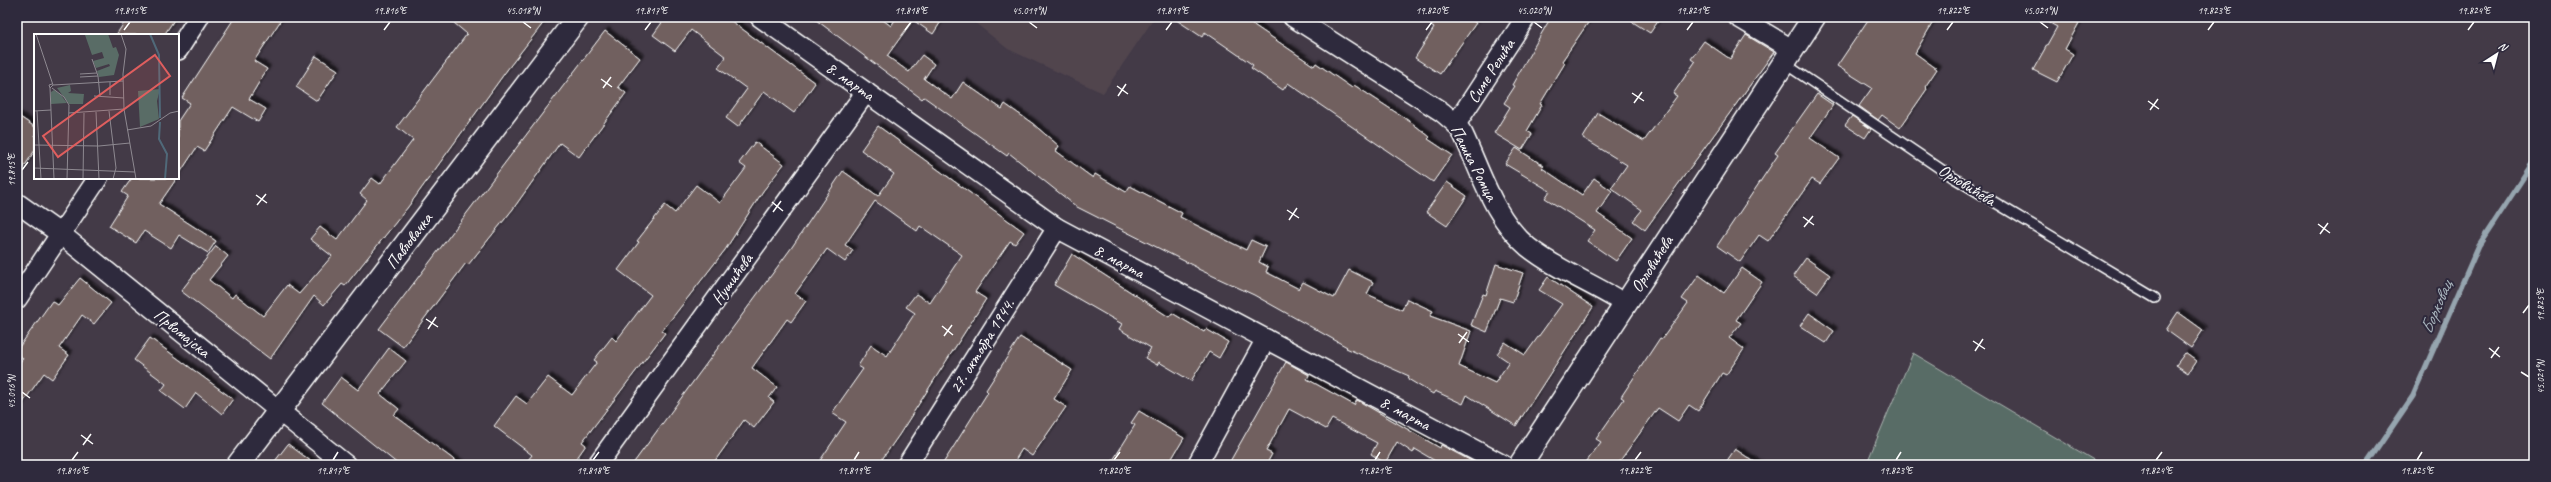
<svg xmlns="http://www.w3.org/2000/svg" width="2551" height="482" viewBox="0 0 2551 482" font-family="Caveat,sans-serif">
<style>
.built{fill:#51454e}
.green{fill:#596c66;stroke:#acb6b2}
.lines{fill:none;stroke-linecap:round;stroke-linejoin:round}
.stream{stroke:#96a5af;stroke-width:5.5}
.building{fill:#71605e;stroke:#fff;filter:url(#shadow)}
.service-casing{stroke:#fff;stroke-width:12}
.minor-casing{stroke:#fff;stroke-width:22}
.tertiary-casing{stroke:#fff;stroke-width:25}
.service{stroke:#2f2a3d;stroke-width:9}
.minor{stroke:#2f2a3d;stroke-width:19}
.tertiary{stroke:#2f2a3d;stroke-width:22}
.ticks{fill:none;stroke:#fff;stroke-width:1.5}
.labels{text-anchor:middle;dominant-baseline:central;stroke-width:4;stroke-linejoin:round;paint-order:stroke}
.street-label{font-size:17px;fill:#fff;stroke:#2f2a3d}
.water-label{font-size:18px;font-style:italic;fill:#a8b4bc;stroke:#2f2a3d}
.inset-river{fill:none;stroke:#506979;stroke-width:2}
.inset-road{fill:none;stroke:#8e8991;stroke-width:1}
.view{fill:#e05e5e;fill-opacity:0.15;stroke:#e05e5e;stroke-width:2}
.inset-edge{fill:none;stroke:#fff;stroke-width:2}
.neatline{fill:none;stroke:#fff;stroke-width:1.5}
.ticks-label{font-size:10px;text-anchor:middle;fill:#fff}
</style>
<defs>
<filter id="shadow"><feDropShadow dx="3.5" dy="-3.5" stdDeviation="1" flood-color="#0009"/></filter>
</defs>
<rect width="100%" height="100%" fill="#433a47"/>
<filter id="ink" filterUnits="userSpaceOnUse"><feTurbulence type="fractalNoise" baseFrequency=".025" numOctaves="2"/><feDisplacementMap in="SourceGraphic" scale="8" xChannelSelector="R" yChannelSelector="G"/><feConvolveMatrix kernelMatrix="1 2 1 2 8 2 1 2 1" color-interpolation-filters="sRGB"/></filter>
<g filter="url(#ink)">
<!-- built -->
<polygon class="built" points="968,17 1155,17 1103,93 1008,49"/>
<!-- green -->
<polygon class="green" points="1913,353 2102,465 1866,465"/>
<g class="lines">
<!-- stream -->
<polyline class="stream" points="2366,465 2413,396 2479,245 2534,161"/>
</g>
<!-- building -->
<g class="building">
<polygon points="128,17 176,17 164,35 116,35"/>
<polygon points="235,17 283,17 254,61 267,69 249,99 266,109 258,122 233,107 204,151 197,147 178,176 178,121 190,103 182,98"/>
<polygon points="447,17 548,17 507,70 408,207 345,286 342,284 324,305 314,296 270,359 181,291 216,246 228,256 209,280 232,298 235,294 263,316 287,285 299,294 332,256 310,239 320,227 337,240 367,200 360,194 372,178 380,184 413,140 397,127 467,34"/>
<polygon points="666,17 726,17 815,83 794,113 764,91 738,127 726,118 747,89 718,68 726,57 691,30 675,51 653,35"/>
<polygon points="812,17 879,17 891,26 897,17 944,17 933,34 913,20 887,56 909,72 922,55 934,64 924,79 952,99 963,82 1002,109 1005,104 1032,123 1059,146 1056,151 1093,178 1095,174 1126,192 1130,186 1182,213 1180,217 1246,250 1251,240 1266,247 1259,262 1268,267 1266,272 1299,289 1303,282 1334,298 1349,270 1373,282 1367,294 1402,310 1407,299 1433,311 1430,316 1471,331 1459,366 1495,383 1509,362 1497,354 1505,342 1525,355 1562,304 1539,290 1548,277 1593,307 1516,426 1467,395 1463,404 1435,391 1433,394 1408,379 1409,376 1346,348 1347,347 1254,295 1198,269 1198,268 1077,207 1009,153 1007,156 924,97 922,99"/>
<polygon points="1172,17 1242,17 1314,66 1316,63 1352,88 1354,85 1412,123 1430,137 1428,139 1452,155 1433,182 1288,83 1283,90 1251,68 1253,65 1205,32 1202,37"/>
<polygon points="1438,17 1467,17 1476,23 1440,74 1415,58 1434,28 1431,26"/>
<polygon points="1551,17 1592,17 1562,61 1565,63 1540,104 1542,105 1527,131 1532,134 1522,150 1494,133 1510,107 1504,103 1515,86 1512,85"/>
<polygon points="1625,17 1661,17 1650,33"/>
<polygon points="1870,17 1936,17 1915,53 1937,69 1925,87 1927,89 1900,128 1882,115 1878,120 1859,106 1872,88 1837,66"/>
<polygon points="2039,17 2080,17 2077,21 2079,23 2065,49 2073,54 2057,82 2033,70 2057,27"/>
<polygon points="605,31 640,58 618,87 626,93 579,157 560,143 513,209 468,265 466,263 403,347 379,329"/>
<polygon points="1746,35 1774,52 1645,230 1633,221 1642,210 1611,188 1627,165 1583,138 1598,113 1644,141 1677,96 1673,94 1695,62 1691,59 1704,41 1730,59"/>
<polygon points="316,56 338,70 317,101 296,87"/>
<polygon points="1817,94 1833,105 1810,138 1839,158 1820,184 1812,179 1768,241 1759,235 1740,262 1717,246 1778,155 1775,153"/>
<polygon points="17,115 35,127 35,150 17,178"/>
<polygon points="1852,116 1871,129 1865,138 1845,125"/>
<polygon points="878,126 1024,232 1015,244 1010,241 975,292 986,299 899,435 878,465 817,465 846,422 832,413 863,369 858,366 871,345 887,356 915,313 906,307 916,294 930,303 962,255 920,226 917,231 875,201 845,245 853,250 845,262 827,249 795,294 806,301 791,322 787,319 752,368 777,387 769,398 774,402 754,428 744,420 712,465 632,465 792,247 843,171 878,196 894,174 861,150"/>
<polygon points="755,142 784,164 763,191 725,250 662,331 665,333 582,442 586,445 572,465 524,465 532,455 494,426 516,396 527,404 548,377 572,395 597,362 594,360 612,337 616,341 651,295 618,270 639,242 637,241 665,205 675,213 696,185 720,203 746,168 739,163"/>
<polygon points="1516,148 1544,166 1542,168 1582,195 1594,178 1612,191 1597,213 1632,238 1616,261 1587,241 1595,230 1545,198 1550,191 1505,164"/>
<polygon points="132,178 177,178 159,204 216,241 208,253 179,235 171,248 144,231 136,243 109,226 128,196 122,192"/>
<polygon points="1447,182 1467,196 1447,226 1426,212"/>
<polygon points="1072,254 1169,317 1172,313 1204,332 1206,329 1228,342 1219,358 1209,352 1191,381 1159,362 1157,365 1145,358 1151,348 1119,329 1122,324 1054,285"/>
<polygon points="1806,258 1830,275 1817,293 1793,276"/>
<polygon points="1496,264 1523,273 1513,302 1500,298 1487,332 1471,325 1483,294 1486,295"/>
<polygon points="1742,268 1762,282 1736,320 1741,323 1729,338 1744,349 1726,375 1722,373 1698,411 1689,405 1678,421 1658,408 1617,465 1584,465 1601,442 1596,439 1624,399 1621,397 1660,338 1662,339 1688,303 1682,299 1699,275 1724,293"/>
<polygon points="80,278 111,303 94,324 82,315 59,348 69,355 52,379 44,373 17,411 17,366 23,358 17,354 17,350 52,301 58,305"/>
<polygon points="2178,312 2203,330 2191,348 2166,330"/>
<polygon points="1809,313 1834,331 1826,343 1800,326"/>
<polygon points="1020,337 1072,370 1054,399 1066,407 1032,456 1022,449 1012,465 942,465 988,392 986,390"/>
<polygon points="150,338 233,399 222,414 196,393 185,409 161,391 166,384 134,360"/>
<polygon points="389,348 406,361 380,394 399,409 394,415 461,465 399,465 322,403 341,377 358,390"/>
<polygon points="2185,353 2196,361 2188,373 2176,365"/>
<polygon points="1286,362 1309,375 1307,379 1354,405 1357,400 1440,448 1441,445 1479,465 1442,465 1415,449 1413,453 1397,442 1385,463 1371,454 1377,443 1332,419 1326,429 1289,409 1266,451 1272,454 1266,465 1228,465"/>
<polygon points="1139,411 1184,438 1168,465 1110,465 1135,425 1131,423"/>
<polygon points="288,444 316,465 272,465"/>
<polygon points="1735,449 1759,465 1724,465"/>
</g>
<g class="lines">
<!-- service casing -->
<g class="service-casing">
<polyline id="service" points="1784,63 1954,178 2155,298"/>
</g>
<!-- minor casing -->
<g class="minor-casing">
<g id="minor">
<polyline points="760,17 1057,228 1503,465"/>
<path d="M1293,17L1442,112L1456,124L1463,134C1481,172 1494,219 1528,247C1557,270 1594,284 1625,304"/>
<polyline points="1738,17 1793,50"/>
<polyline points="178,50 199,17"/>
<polyline points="1456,124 1526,17"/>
<polyline points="17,203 62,235 346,465"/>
<polyline points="17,299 98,178"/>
<polyline points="597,465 866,92"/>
<polyline points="907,465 1057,228"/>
<polyline points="1197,465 1266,339"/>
</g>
</g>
<!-- tertiary casing -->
<g class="tertiary-casing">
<g id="tertiary">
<polyline points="238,465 578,17"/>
<polyline points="1520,465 1814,17"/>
</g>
</g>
<!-- service -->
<use href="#service" class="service"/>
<!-- minor -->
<use href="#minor" class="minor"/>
<!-- tertiary -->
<use href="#tertiary" class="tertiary"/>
</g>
</g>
<!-- ticks -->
<path class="ticks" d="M523,22L531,28M1029,22L1037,28M1534,22L1542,28M2040,22L2048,28M124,30L130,22M384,30L390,22M645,30L651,22M905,30L911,22M1166,30L1172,22M1426,30L1432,22M1687,30L1693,22M1947,30L1953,22M2208,30L2214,22M2468,30L2474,22M601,79L612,87M1117,86L1128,94M603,88L611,77M1632,93L1644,101M1118,96L1126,84M2148,101L2159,109M1634,103L1642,92M2150,110L2158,99M22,170L28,162M256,195L267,203M772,202L783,211M257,205L266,194M1287,210L1299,218M773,212L781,201M1803,217L1814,225M1289,220L1297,208M2318,224L2330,233M1804,227L1813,216M2320,234L2328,223M2523,313L2529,305M426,319L438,327M942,326L953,335M428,329L436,317M1458,334L1469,342M944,336L952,325M1973,341L1985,349M1459,343L1467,332M2489,348L2500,357M1975,351L1983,339M2491,358L2499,347M2521,372L2529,377M22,392L30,398M81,435L93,444M83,445L91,434M72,460L78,452M333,460L338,452M593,460L599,452M854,460L859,452M1114,460L1120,452M1375,460L1380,452M1635,460L1641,452M1896,460L1901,452M2156,460L2162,452M2417,460L2422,452"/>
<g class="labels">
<!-- street labels -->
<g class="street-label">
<text transform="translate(1491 71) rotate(-57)">Симе Релића</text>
<text transform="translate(850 81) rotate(35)">8. марта</text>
<text transform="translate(1474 163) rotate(63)">Пашка Ромца</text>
<text transform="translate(1967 185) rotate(32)">Орловићева</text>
<text transform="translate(409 241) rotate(-53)">Павловачка</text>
<text transform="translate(1119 261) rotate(28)">8. марта</text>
<text transform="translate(1652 264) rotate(-57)">Орловићева</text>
<text transform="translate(732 279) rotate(-54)">Нушићева</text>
<text transform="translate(182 333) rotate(39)">Првомајска</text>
<text transform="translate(982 346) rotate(-58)">27. октобра 1944.</text>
<text transform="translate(1405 413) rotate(28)">8. марта</text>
</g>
<!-- water labels -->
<g class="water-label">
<text transform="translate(2436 307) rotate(-67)">Борковац</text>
</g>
</g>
<!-- overview -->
<g transform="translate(34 34)">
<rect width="145" height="145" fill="#433a47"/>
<path d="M74,0L79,14L82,13L85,21L80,41L65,43L63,37L76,32L75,30L62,34L59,27L70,24L68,18L58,21L51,1ZM36,51L37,57L34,59L50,60L49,70H35L23,54ZM126,55L123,67L125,85L106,93L104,57ZM20,56L27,61L33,69L17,70V58Z" fill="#596c66"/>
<path class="inset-river" d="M116,0L125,21L126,84M126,88L125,105L133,120L131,145"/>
<path class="inset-road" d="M2,0L19,51M87,0L92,15L89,40L90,75L102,145M58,25L64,42L66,62M46,40L63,39M46,43L64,42M76,48V61M18,50L15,51L16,54L19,51L89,47M16,54L20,145M18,54L30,63L35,71L33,145M60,62L90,64M0,77L17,76M3,77L7,145M75,77L82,134L79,145M62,78L65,145M35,79L90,75M93,96L117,92L136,79L145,77M0,111L65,112L96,109M0,134L101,138M49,145L50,79"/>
<path class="view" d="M121,21L136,42L24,123L9,102Z"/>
<rect width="145" height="145" class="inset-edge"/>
</g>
<!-- margin -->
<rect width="2551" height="482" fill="none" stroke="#2f2a3d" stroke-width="44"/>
<!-- north arrow -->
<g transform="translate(2497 54) rotate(36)" stroke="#2f2a3d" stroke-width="3" paint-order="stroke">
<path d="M0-3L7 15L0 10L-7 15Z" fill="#ffffff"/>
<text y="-6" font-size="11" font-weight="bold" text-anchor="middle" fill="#ffffff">N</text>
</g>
<rect x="22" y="22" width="2507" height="438" class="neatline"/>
<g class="ticks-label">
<text x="130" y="14">19.815°E</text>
<text x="390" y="14">19.816°E</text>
<text x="523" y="14">45.018°N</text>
<text x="651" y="14">19.817°E</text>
<text x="911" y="14">19.818°E</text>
<text x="1029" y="14">45.019°N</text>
<text x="1172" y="14">19.819°E</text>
<text x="1432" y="14">19.820°E</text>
<text x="1534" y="14">45.020°N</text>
<text x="1693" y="14">19.821°E</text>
<text x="1953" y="14">19.822°E</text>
<text x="2040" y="14">45.021°N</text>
<text x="2214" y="14">19.823°E</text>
<text x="2474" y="14">19.824°E</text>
<text transform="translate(11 170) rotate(-90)" y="4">19.815°E</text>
<text transform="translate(2540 305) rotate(-90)" y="4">19.825°E</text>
<text transform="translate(2540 377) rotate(-90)" y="4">45.021°N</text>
<text transform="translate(11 392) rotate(-90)" y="4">45.016°N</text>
<text x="72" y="474">19.816°E</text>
<text x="333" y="474">19.817°E</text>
<text x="593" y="474">19.818°E</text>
<text x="854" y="474">19.819°E</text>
<text x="1114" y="474">19.820°E</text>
<text x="1375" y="474">19.821°E</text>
<text x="1635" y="474">19.822°E</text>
<text x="1896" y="474">19.823°E</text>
<text x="2156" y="474">19.824°E</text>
<text x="2417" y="474">19.825°E</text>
</g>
</svg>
